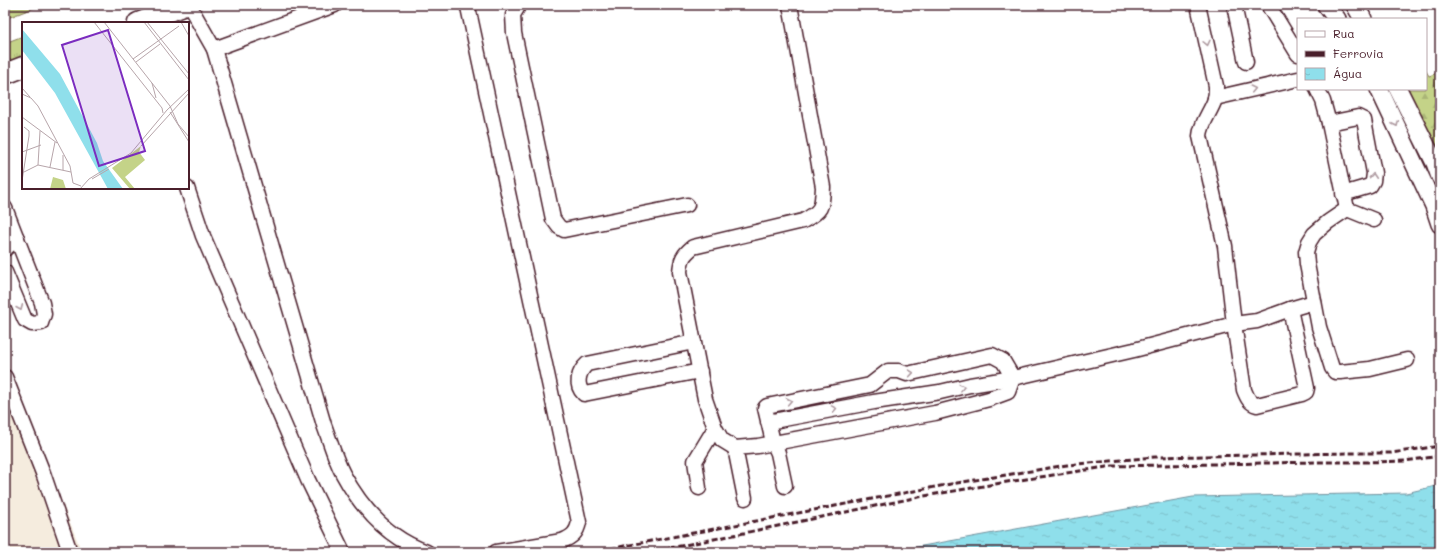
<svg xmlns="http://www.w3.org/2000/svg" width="1445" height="557" viewBox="0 0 1445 557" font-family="Mali,sans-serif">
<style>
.built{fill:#f5ecde}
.grass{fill:url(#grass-tufts);stroke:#87795a}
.forest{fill:url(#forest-firs);stroke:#87795a}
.water{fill:url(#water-ripples);stroke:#73929e}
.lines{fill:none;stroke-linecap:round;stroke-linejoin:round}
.minor-casing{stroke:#4a1f2b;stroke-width:17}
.major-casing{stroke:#4a1f2b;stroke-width:20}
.highway-casing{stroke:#4a1f2b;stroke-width:23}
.minor{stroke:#fff;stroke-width:14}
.major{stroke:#fff;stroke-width:17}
.highway{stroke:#fff;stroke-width:20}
.rail{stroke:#4a1f2b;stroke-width:3;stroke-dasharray:6 3;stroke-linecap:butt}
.oneway{stroke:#ae9aa0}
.inset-road{fill:none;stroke:#b7a5aa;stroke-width:1}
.view{fill:#7b2cbf;fill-opacity:0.15;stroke:#7b2cbf;stroke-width:2}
.inset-edge{fill:none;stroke:#4a1f2b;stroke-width:2}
</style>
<defs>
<pattern id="grass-tufts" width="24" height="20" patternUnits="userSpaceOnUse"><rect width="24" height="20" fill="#c4d388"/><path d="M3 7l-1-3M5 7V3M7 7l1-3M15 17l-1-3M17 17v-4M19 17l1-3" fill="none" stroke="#aab576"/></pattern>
<pattern id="forest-firs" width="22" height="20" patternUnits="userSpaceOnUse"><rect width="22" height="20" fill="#c4d388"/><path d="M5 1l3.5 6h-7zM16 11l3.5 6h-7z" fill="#aab576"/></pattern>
<pattern id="water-ripples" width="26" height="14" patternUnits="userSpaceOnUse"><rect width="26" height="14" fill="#8fdfeb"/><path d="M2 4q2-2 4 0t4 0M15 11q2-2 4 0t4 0" fill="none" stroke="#7dbfca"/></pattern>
</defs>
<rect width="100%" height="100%" fill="#fff"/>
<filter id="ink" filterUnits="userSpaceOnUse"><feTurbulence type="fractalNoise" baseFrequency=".025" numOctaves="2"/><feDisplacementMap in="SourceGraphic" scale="8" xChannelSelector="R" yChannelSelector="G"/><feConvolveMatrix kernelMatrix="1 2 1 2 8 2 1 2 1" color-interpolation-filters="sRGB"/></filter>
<g filter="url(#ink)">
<!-- built -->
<polygon class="built" points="5,358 53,480 82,552 5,552"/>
<!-- grass -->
<g class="grass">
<polygon points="16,5 41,5 5,19 5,9"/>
<polygon points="23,36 23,56 5,63 5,43"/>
</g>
<!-- forest -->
<polygon class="forest" points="1426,71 1429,76 1440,72 1440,167 1404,89 1426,89"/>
<!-- water -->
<polygon class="water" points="1440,485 1440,552 889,552 1193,497 1406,493"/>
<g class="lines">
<!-- minor casing -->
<g class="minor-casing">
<g id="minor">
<path d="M189,5L214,49L324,425C330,441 335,459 343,474C362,509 389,539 427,552"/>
<path d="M466,5L468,7L579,522C577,533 572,537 562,541L496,552"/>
<polyline points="519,5 513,15 514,33 553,219 559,227 564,230 687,205"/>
<path d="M790,5L823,187C822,208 822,211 803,221L693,247C683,255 681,259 680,272L705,399L715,428L722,440L735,448L758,446L935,413L989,399L1008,392L1013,378L1134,350L1234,324L1257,321L1290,309L1314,302"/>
<path d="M1198,5L1216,86C1216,90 1216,95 1215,99C1211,112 1201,122 1200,136L1225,246L1234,324L1244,390C1247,397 1249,403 1257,405L1302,394L1306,392L1307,388L1290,309"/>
<polyline points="1234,5 1246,62"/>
<polyline points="1268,5 1298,54"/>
<polyline points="214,49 335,5"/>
<polyline points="1317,89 1323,101 1329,123 1347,209 1374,220"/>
<polyline points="1215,98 1298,79"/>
<polyline points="1329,123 1358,117 1364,120 1374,173 1373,181 1370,186 1343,194"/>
<polyline points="187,188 203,236 308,480 342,550"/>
<polyline points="5,208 42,303 44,314 41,323 32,324 25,320 5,272"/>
<polyline points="1347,209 1328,222 1314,234 1309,242 1306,252 1307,264 1319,327 1332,368 1335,372 1340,372 1370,369 1407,360"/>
<polyline points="5,249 17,238"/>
<path d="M694,342L587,364C578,372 575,385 584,394L700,371"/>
<polyline points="5,377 43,473 68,546 68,552"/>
<polyline points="768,422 874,402 940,392 970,385 1013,378 1003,361 992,355 907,374 899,371 888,371 870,385 767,406 765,408 773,442 778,453 785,486"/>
<polyline points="735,448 745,498"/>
<polyline points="699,488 695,461 715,428"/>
</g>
</g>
<!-- major casing -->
<g class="major-casing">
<g id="major">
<polyline points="1326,5 1337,19"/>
<polyline points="1355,5 1363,19"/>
<polyline points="1379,89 1434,206 1440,224"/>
<polyline points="1398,89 1435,163 1440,177"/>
</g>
</g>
<!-- highway casing -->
<g class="highway-casing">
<g id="highway">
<polyline points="138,23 185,5"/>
<polyline points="5,74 23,67"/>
</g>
</g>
<!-- minor -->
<use href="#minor" class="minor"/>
<!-- major -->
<use href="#major" class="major"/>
<!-- highway -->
<use href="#highway" class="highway"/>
<!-- rail -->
<g class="rail">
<polyline points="593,552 951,484 1067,465 1155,457 1348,453 1391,453 1440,446"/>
<polyline points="651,552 919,497 1007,482 1113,466 1318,462 1367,462 1405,461 1440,456"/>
</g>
</g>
<!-- one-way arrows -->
<defs><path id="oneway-chevron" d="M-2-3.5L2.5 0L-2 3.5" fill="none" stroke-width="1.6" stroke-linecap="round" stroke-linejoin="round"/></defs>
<g class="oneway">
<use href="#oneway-chevron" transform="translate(1207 43) rotate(77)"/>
<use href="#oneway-chevron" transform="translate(1253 89) rotate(-13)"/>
<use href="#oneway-chevron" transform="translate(1396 124) rotate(65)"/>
<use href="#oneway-chevron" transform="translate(1373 176) rotate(-86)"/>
<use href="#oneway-chevron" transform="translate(20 308) rotate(67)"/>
<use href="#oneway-chevron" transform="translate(911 373) rotate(-8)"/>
<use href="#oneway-chevron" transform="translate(962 387) rotate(-14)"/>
<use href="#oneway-chevron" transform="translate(789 401) rotate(-11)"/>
<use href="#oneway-chevron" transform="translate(834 409) rotate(-10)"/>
</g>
</g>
<!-- overview -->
<g transform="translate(22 22)">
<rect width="167" height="167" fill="#fff"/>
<path d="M119,124L117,130L123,138L103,155L113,167H108L90,146ZM31,155L41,158L44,167H28Z" fill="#c4d388"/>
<path d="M0,7L38,52L75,121L81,139L101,167H86L33,71L0,28Z" fill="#8fdfeb"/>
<path class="inset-road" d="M72,0L140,86L141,91M82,0L148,84M122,0L167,58M125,0L167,52M159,0L167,14M111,37L157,4M114,40L138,22M130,61L134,76M0,66L8,75M0,72L9,76L16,84L48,144L51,161L59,164M148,84L156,102L167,115M148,90L167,120M0,95L35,121M119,124L167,71M0,130L19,123M16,143L18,109M28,145L33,120M41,148V133M0,151L16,143L49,150M70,157L87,147M0,159L7,114V109L2,105M58,167L67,157L109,131L145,88L167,67"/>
<path class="view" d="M86,8L123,129L77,144L40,23Z"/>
<rect width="167" height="167" class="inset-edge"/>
</g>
<!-- margin -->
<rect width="1445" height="557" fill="none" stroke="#fff" stroke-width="20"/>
<rect x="10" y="10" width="1425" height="537" fill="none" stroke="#4a1f2b" stroke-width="1.5" filter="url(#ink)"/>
<!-- legend -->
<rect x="1297" y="18" width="130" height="72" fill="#ffffff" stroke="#b7a5aa"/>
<rect x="1305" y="31" width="20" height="6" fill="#ffffff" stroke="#b7a5aa"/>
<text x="1333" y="38" font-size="12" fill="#4a1f2b">Rua</text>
<rect x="1305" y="51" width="20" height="6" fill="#4a1f2b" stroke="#b7a5aa"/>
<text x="1333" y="58" font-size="12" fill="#4a1f2b">Ferrovia</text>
<rect x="1305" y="68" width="20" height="12" fill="url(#water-ripples)" stroke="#b7a5aa"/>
<text x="1333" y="78" font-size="12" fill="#4a1f2b">Água</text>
</svg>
